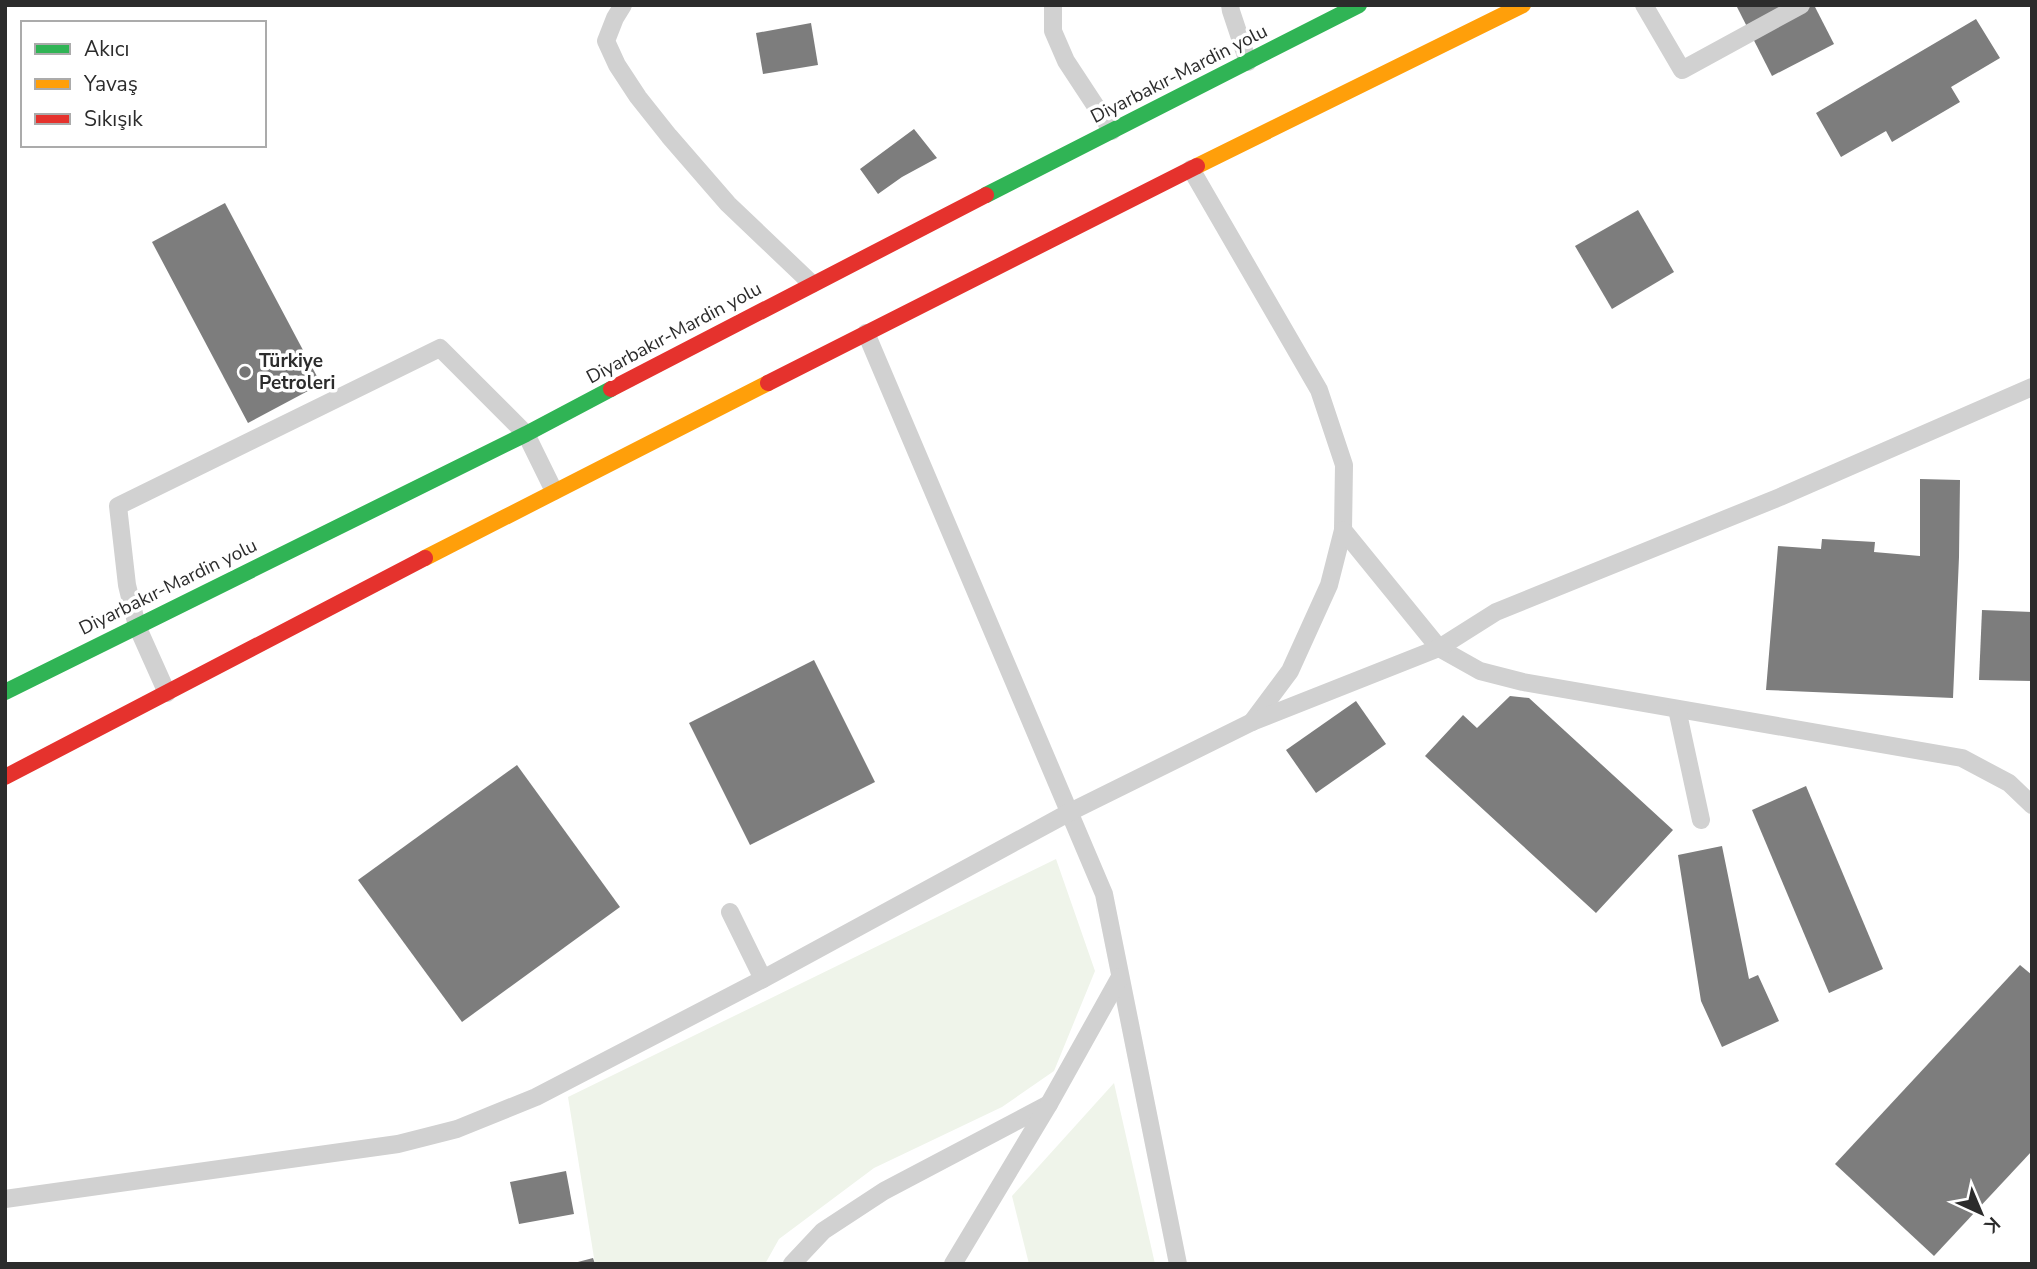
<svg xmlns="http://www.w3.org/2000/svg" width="2037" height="1269" viewBox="0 0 2037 1269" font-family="'Nunito Sans',sans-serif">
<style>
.green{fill:#eff4ea}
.building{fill:#7d7d7d}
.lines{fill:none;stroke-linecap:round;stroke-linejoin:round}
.lane{stroke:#d1d1d1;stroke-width:18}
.fast{stroke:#30b455;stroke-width:16}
.slow{stroke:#ff9f0a;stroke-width:16}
.jam{stroke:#e5322d;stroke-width:16}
.poi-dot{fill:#767676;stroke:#fff;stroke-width:2.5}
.labels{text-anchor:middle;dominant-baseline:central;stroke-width:7;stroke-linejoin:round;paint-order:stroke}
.street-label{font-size:19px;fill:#2c2c2c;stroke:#fff}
.poi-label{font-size:19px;font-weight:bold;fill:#2c2c2c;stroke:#fff;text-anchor:start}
</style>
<rect width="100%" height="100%" fill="#fff"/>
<!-- green -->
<g class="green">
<polygon points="1056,859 1095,971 1054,1071 1002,1107 874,1168 779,1239 765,1264 595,1264 568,1097"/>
<polygon points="1114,1083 1155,1264 1029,1264 1012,1196"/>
</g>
<!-- building -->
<g class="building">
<polygon points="1742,5 1814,5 1834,44 1772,76 1737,7"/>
<polygon points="1976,19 2000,58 1951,87 1960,102 1892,142 1886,131 1841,157 1816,113"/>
<polygon points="811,23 818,65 763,74 756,33"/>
<polygon points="914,129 937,158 902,177 878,194 860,169"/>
<polygon points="225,203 321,384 248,423 152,242"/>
<polygon points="1638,210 1674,272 1612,309 1575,246"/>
<polygon points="1920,479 1960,480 1959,557 1953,698 1766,690 1778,546 1821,549 1822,539 1875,542 1874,552 1920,556"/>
<polygon points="1982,610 2032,612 2032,681 1979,680"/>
<polygon points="814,660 875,782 750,845 689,723"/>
<polygon points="1510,696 1529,698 1673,830 1596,913 1425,756 1463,715 1477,728"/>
<polygon points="1356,701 1386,744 1316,793 1286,750"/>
<polygon points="517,765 620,907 462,1022 358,880"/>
<polygon points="1806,786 1883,969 1829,993 1752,810"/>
<polygon points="1722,846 1749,979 1758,975 1779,1021 1722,1047 1701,1001 1678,855"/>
<polygon points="2020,965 2032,975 2032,1151 1934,1256 1835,1164"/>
<polygon points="566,1171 574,1214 519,1224 510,1182"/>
<polygon points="593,1258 595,1264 574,1264 574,1263"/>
</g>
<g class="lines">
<!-- lane -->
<g class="lane">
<polyline points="623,5 615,18 606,41 617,65 638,97 669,136 728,204 812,284"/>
<polyline points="1053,5 1053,31 1066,61 1112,131"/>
<polyline points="1230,5 1231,11 1248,62"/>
<polyline points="1644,5 1682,70 1801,5"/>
<polyline points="1191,169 1319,390 1344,465 1343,530 1329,585 1290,671 1252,722"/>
<polyline points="866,333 1104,894 1178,1264"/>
<polyline points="1343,530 1439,648 1480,671 1523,682 1962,758 2009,783 2032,805"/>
<polyline points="167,693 137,626 127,585 118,506 440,348 526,434 554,491"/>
<polyline points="1677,709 1701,820"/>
<polyline points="730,912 763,979"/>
<polyline points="5,1199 398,1144 457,1129 536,1097 763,979 1070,812 1252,722 1439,648 1496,612 1780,497 2032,387"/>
<polyline points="792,1264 823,1231 884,1191 1049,1104"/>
<polyline points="953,1264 1049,1104 1120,977"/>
</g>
<!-- fast -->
<g class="fast">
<polyline points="986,195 1359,5"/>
<polyline points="5,692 526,434 611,389"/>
</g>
<!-- slow -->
<g class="slow">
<polyline points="1197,166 1523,5"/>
<polyline points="425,558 768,383"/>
</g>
<!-- jam -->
<g class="jam">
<polyline points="768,383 1197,166"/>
<polyline points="611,389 986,195"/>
<polyline points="5,777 425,558"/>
</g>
</g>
<!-- markers -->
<circle class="poi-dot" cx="245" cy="372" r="7"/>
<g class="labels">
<!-- street labels -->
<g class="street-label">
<text transform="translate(1179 74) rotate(-27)">Diyarbakır-Mardin yolu</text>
<text transform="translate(674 333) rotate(-28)">Diyarbakır-Mardin yolu</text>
<text transform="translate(168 587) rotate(-26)">Diyarbakır-Mardin yolu</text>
</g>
<!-- poi labels -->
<g class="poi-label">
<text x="259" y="361">Türkiye<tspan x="259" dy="22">Petroleri</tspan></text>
</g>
</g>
<!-- border -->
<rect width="2037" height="1269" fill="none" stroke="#2c2c2c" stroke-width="14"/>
<!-- legend -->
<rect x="21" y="21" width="245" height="126" fill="#ffffff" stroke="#ababab" stroke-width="2"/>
<rect x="35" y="44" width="35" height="10" fill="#30b455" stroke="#ababab" stroke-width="2"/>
<text x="84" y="56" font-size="21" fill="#2c2c2c">Akıcı</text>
<rect x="35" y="79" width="35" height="10" fill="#ff9f0a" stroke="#ababab" stroke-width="2"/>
<text x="84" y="91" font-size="21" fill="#2c2c2c">Yavaş</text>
<rect x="35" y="114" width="35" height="10" fill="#e5322d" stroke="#ababab" stroke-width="2"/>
<text x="84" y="126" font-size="21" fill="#2c2c2c">Sıkışık</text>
<!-- north arrow -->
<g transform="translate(1981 1213) rotate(136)" stroke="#ffffff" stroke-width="5" paint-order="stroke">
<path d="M0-5L12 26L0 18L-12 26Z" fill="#2c2c2c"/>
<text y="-10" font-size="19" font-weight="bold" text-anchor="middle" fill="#2c2c2c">K</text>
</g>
</svg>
